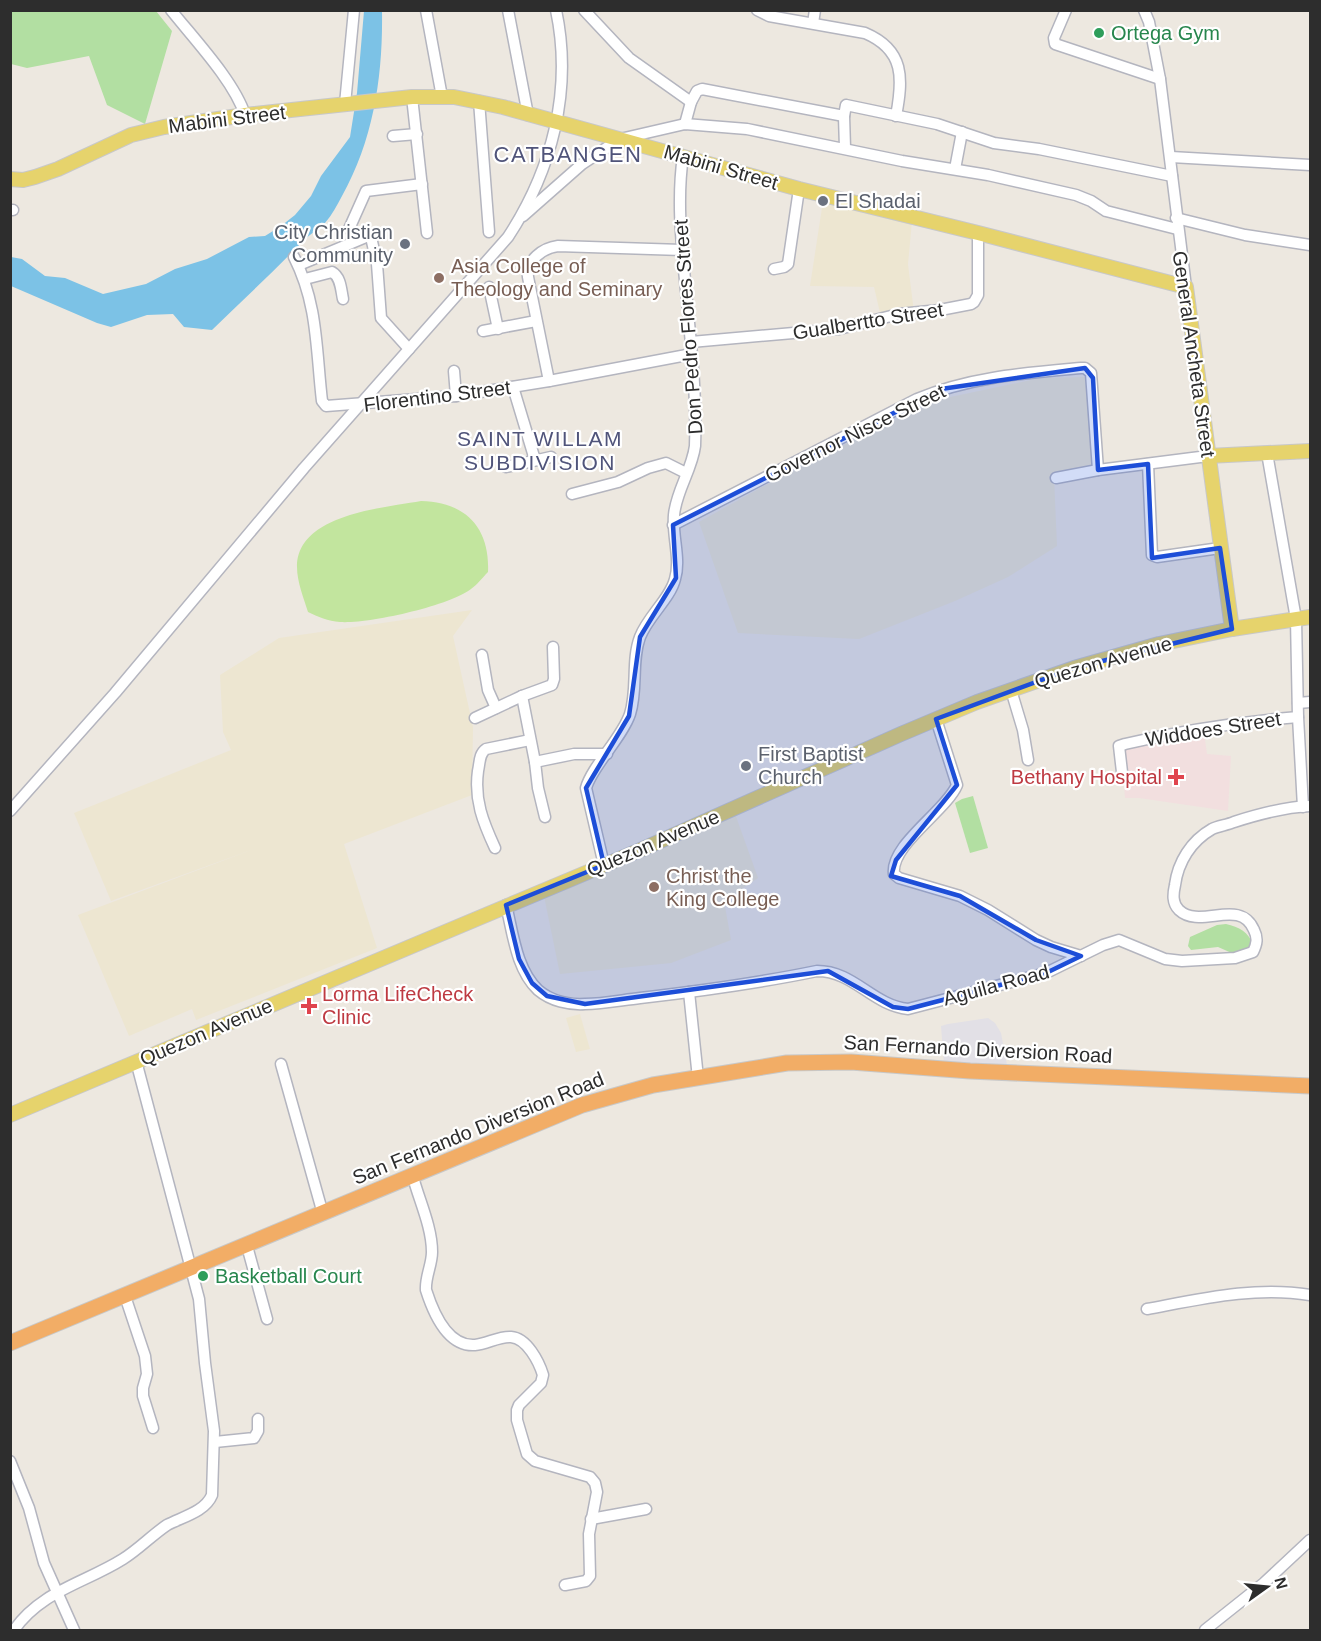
<svg xmlns="http://www.w3.org/2000/svg" width="1321" height="1641" viewBox="0 0 1321 1641" font-family="Helvetica,sans-serif">
<style>
.industrial{fill:#e2e0e6}
.education{fill:#ede6d1}
.medical{fill:#f2dfdf}
.green{fill:#b2dfa2}
.pitch{fill:#c2e59e}
.water{fill:#7cc2e6}
.lines{fill:none;stroke-linecap:round;stroke-linejoin:round}
.minor-casing{stroke:#b4b5bf;stroke-width:13}
.major-casing{stroke:#c8c8c8;stroke-width:16}
.highway-casing{stroke:#c8c8c8;stroke-width:17}
.minor{stroke:#fff;stroke-width:10}
.major{stroke:#e6d36c;stroke-width:14}
.highway{stroke:#f2ad66;stroke-width:15}
.marked{fill:#1d4ed8;fill-opacity:0.2;stroke:#1d4ed8;stroke-width:4.5;stroke-linejoin:round}
.leisure-dot{fill:#2e9e5b;stroke:#fff;stroke-width:2}
.worship-dot{fill:#6b7280;stroke:#fff;stroke-width:2}
.education-dot{fill:#8d6e63;stroke:#fff;stroke-width:2}
.health-dot{fill:#e0444e;stroke:#fff;stroke-width:2}
.labels{text-anchor:middle;dominant-baseline:central;stroke-width:4.5;stroke-linejoin:round;paint-order:stroke}
.leisure-label{font-size:20px;fill:#27864d;stroke:#fff;text-anchor:start}
.street-label{font-size:20px;fill:#2d2d2d;stroke:#fff}
.worship-label{font-size:20px;fill:#5b616d;stroke:#fff;text-anchor:start}
.education-label{font-size:20px;fill:#785e54;stroke:#fff;text-anchor:start}
.health-label{font-size:20px;fill:#be3a42;stroke:#fff;text-anchor:end}
.neighbourhood-label{font-size:21px;letter-spacing:1.5px;fill:#50547a;stroke:#fff}
.quarter-label{font-size:22px;letter-spacing:1.5px;fill:#50547a;stroke:#fff}
</style>
<rect width="100%" height="100%" fill="#ede8e0"/>
<!-- industrial -->
<polygon class="industrial" points="988,1018 995,1023 1001,1033 1007,1065 944,1064 941,1026 948,1024"/>
<!-- education -->
<g class="education">
<polygon points="823,201 912,221 908,264 914,312 881,317 874,287 810,286"/>
<polygon points="1088,377 1094,470 1054,477 1057,546 1008,577 955,601 859,639 738,633 699,522 764,486 859,437 941,399 1041,378"/>
<polygon points="472,610 453,636 473,727 472,795 344,844 377,948 196,1020 192,1009 129,1036 78,915 273,842 111,901 74,813 231,750 223,732 220,675 279,638"/>
<polygon points="734,811 758,878 724,901 731,940 671,963 560,974 544,896"/>
<polygon points="580,1014 590,1049 576,1052 566,1018"/>
</g>
<!-- medical -->
<polygon class="medical" points="1204,732 1207,754 1231,756 1228,811 1139,798 1125,798 1121,747"/>
<!-- green -->
<g class="green">
<polygon points="11,10 156,11 172,31 145,124 107,105 89,56 27,68 11,64"/>
<polygon points="973,796 988,848 970,853 955,803 962,799"/>
<path d="M1226,924C1239,927 1249,932 1253,945L1251,950L1234,954L1218,947L1191,950L1188,946L1190,937L1217,925Z"/>
</g>
<!-- pitch -->
<path class="pitch" d="M421,501C465,502 490,527 488,572C482,578 477,585 471,589C449,606 368,624 340,622C328,621 318,617 308,612C304,599 297,582 297,567C297,514 383,508 421,501Z"/>
<!-- water -->
<path class="water" d="M364,11H382C383,75 374,139 342,196C337,205 332,215 325,223C319,229 310,234 304,240C274,271 243,300 212,330L184,327L173,314L147,315L111,327L97,323L11,286V257L22,259L45,276L65,278L103,294L146,284L175,269L207,259L249,237L265,236L281,226L295,215L311,196L321,176L350,137L357,93Z"/>
<g class="lines">
<!-- minor casing -->
<g class="minor-casing">
<g id="minor">
<path d="M171,10C194,39 234,81 245,115"/>
<polyline points="426,10 442,97"/>
<polyline points="508,10 528,115"/>
<polyline points="584,10 629,58 691,102"/>
<path d="M757,10L769,16L865,33C905,50 903,79 896,116"/>
<polyline points="1066,10 1054,38 1055,44 1160,79"/>
<polyline points="1144,10 1149,22 1160,79 1186,287"/>
<polyline points="813,23 815,10"/>
<polyline points="412,97 427,233"/>
<polyline points="479,101 489,232"/>
<polyline points="345,104 354,10"/>
<polyline points="685,124 691,102 697,91 702,89 844,116"/>
<polyline points="393,136 417,134"/>
<polyline points="845,148 844,116 846,105 937,124 994,143 1039,149 1172,176"/>
<polyline points="1171,157 1310,165"/>
<polyline points="955,169 962,132"/>
<polyline points="10,210 13,210"/>
<polyline points="523,216 582,164 620,139 685,124 747,129 902,161 988,175 1076,195 1091,201 1106,211 1177,229"/>
<polyline points="1176,218 1245,235 1310,245"/>
<polyline points="349,229 366,191 422,184"/>
<path d="M294,257C318,304 316,350 322,401L326,406L456,396L549,381L692,354"/>
<polyline points="299,265 366,237 371,237 377,264 381,318 409,349"/>
<polyline points="774,269 784,267 788,264 799,189"/>
<path d="M305,279L332,272C341,277 341,290 343,299"/>
<polyline points="489,287 498,329"/>
<polyline points="483,331 536,321"/>
<polyline points="691,342 839,329 899,314 940,310 971,304 974,302 978,295 978,233"/>
<polyline points="454,371 456,396"/>
<path d="M549,381L528,277C526,260 543,248 558,246L682,250"/>
<polyline points="513,387 535,460"/>
<polyline points="1267,453 1296,619 1298,717 1303,807"/>
<polyline points="1148,464 1152,555 1157,557 1220,548"/>
<polyline points="506,467 551,457"/>
<polyline points="1056,478 1098,470 1208,456"/>
<polyline points="572,494 618,482 648,468 666,463 686,473"/>
<path d="M673,525L917,399C969,377 1025,373 1081,368H1085L1091,373L1098,470"/>
<polyline points="482,655 488,690 496,708"/>
<polyline points="1011,690 1023,730 1028,760"/>
<polyline points="522,696 535,762 538,788 545,817"/>
<polyline points="1298,703 1310,702"/>
<polyline points="475,718 522,696 552,685 554,679 553,647"/>
<path d="M936,719L957,785C946,811 890,845 894,874L899,878L960,896L988,910L1036,940L1051,947L1081,956"/>
<polyline points="535,762 574,754 607,754"/>
<path d="M1122,772L1119,746L1125,744C1183,730 1239,722 1298,717"/>
<path d="M10,811L115,693L304,468L508,237C552,170 573,90 556,10"/>
<path d="M495,848C483,822 474,800 478,771C480,762 479,754 486,749L530,740"/>
<path d="M604,865L586,788C592,766 622,738 630,714C638,689 631,661 640,637C648,616 670,599 675,579C681,559 672,536 674,515C676,491 692,470 695,446C697,391 690,336 685,280C681,239 677,197 683,156"/>
<path d="M506,905C513,933 516,969 538,990C551,1001 569,1005 585,1004C603,1004 622,1000 640,998C700,991 759,983 817,971C854,971 872,1005 908,1009L1046,973L1103,945L1119,940L1165,959L1182,961L1235,958L1253,952C1257,944 1258,938 1254,930C1240,897 1200,930 1179,910C1172,903 1173,894 1175,885C1178,862 1191,841 1212,829C1218,826 1227,825 1234,822C1259,814 1284,807 1310,806"/>
<polyline points="689,992 698,1078"/>
<polyline points="281,1064 323,1214"/>
<path d="M413,1177C419,1200 432,1227 432,1252C432,1265 425,1277 426,1290C433,1312 447,1347 475,1345C487,1344 499,1336 511,1337C527,1338 539,1362 543,1375L541,1383L519,1405L517,1410V1420L527,1454L535,1461L590,1477L595,1483L597,1492L589,1534L590,1576L586,1581L565,1585"/>
<polyline points="247,1246 267,1319"/>
<polyline points="125,1296 145,1356 147,1374 143,1388 143,1396 153,1428"/>
<path d="M1147,1309C1201,1299 1255,1286 1310,1295"/>
<polyline points="215,1442 254,1438 258,1431 258,1419"/>
<polyline points="10,1461 29,1508 44,1563 74,1630"/>
<polyline points="591,1519 646,1509"/>
<path d="M14,1630C41,1591 85,1583 123,1559C139,1549 152,1535 167,1525C182,1517 205,1512 212,1495L214,1431L205,1363L199,1299L136,1061"/>
<polyline points="1205,1630 1264,1583 1310,1540"/>
</g>
</g>
<!-- major casing -->
<g class="major-casing">
<g id="major">
<polyline points="10,179 23,180 35,177 58,169 131,135 164,127 245,115 412,97 454,97 503,107 799,189 978,233 1186,287 1232,629"/>
<polyline points="1208,456 1310,451"/>
<polyline points="10,1115 638,851 901,734 977,702 1074,668 1159,644 1232,629 1310,617"/>
</g>
</g>
<!-- highway casing -->
<g class="highway-casing">
<polyline id="highway" points="10,1343 582,1105 653,1085 787,1063 851,1062 970,1071 1310,1086"/>
</g>
<!-- minor -->
<use href="#minor" class="minor"/>
<!-- major -->
<use href="#major" class="major"/>
<!-- highway -->
<use href="#highway" class="highway"/>
</g>
<!-- marked area -->
<path class="marked" d="M1085,368L1093,378L1098,470L1148,464L1152,558L1220,548L1232,629L1074,668L936,719L957,785L896,860L891,876L960,896L1036,940L1081,956L1046,973L908,1009L893,1007L828,971L585,1004L547,996L532,983L519,959L506,905L604,865L586,788L629,716L640,637L676,578L673,525L941,389Z"/>
<!-- markers -->
<g class="leisure-dot">
<circle cx="1099" cy="33" r="6"/>
<circle cx="203" cy="1276" r="6"/>
</g>
<g class="worship-dot">
<circle cx="823" cy="201" r="6"/>
<circle cx="405" cy="244" r="6"/>
<circle cx="746" cy="766" r="6"/>
</g>
<g class="education-dot">
<circle cx="439" cy="278" r="6"/>
<circle cx="654" cy="887" r="6"/>
</g>
<g class="health-dot">
<path d="M1173 768h6v6h6v6h-6v6h-6v-6h-6v-6h6z"/>
<path d="M306 997h6v6h6v6h-6v6h-6v-6h-6v-6h6z"/>
</g>
<g class="labels">
<!-- leisure labels -->
<g class="leisure-label">
<text x="1111" y="33">Ortega Gym</text>
<text x="215" y="1276">Basketball Court</text>
</g>
<!-- street labels -->
<g class="street-label">
<text transform="translate(227 119) rotate(-7)">Mabini Street</text>
<text transform="translate(721 167) rotate(16)">Mabini Street</text>
<text transform="translate(868 321) rotate(-9)">Gualbertto Street</text>
<text transform="translate(688 327) rotate(-94)">Don Pedro Flores Street</text>
<text transform="translate(1194 354) rotate(82)">General Ancheta Street</text>
<text transform="translate(437 396) rotate(-7)">Florentino Street</text>
<text transform="translate(855 433) rotate(-26)">Governor Nisce Street</text>
<text transform="translate(1103 662) rotate(-16)">Quezon Avenue</text>
<text transform="translate(1213 729) rotate(-9)">Widdoes Street</text>
<text transform="translate(653 843) rotate(-23)">Quezon Avenue</text>
<text transform="translate(996 985) rotate(-15)">Aguila Road</text>
<text transform="translate(206 1032) rotate(-23)">Quezon Avenue</text>
<text transform="translate(978 1049) rotate(3)">San Fernando Diversion Road</text>
<text transform="translate(478 1128) rotate(-22)">San Fernando Diversion Road</text>
</g>
<!-- worship labels -->
<g class="worship-label">
<text x="835" y="201">El Shadai</text>
<text x="393" y="232" text-anchor="end">City Christian<tspan x="393" dy="23">Community</tspan></text>
<text x="758" y="754">First Baptist<tspan x="758" dy="23">Church</tspan></text>
</g>
<!-- education labels -->
<g class="education-label">
<text x="451" y="266">Asia College of<tspan x="451" dy="23">Theology and Seminary</tspan></text>
<text x="666" y="876">Christ the<tspan x="666" dy="23">King College</tspan></text>
</g>
<!-- health labels -->
<g class="health-label">
<text x="1162" y="777">Bethany Hospital</text>
<text x="322" y="994" text-anchor="start">Lorma LifeCheck<tspan x="322" dy="23">Clinic</tspan></text>
</g>
<!-- neighbourhood labels -->
<g class="neighbourhood-label">
<text x="540" y="438">SAINT WILLAM<tspan x="540" dy="24">SUBDIVISION</tspan></text>
</g>
<!-- quarter labels -->
<g class="quarter-label">
<text x="568" y="154">CATBANGEN</text>
</g>
</g>
<!-- border -->
<rect width="1321" height="1641" fill="none" stroke="#2d2d2d" stroke-width="24"/>
<!-- north arrow -->
<g transform="translate(1267 1587) rotate(75)" stroke="#ffffff" stroke-width="4.5" paint-order="stroke">
<path d="M0-4.5L10 22L0 15L-10 22Z" fill="#2d2d2d"/>
<text y="-9" font-size="16" font-weight="bold" text-anchor="middle" fill="#2d2d2d">N</text>
</g>
</svg>
